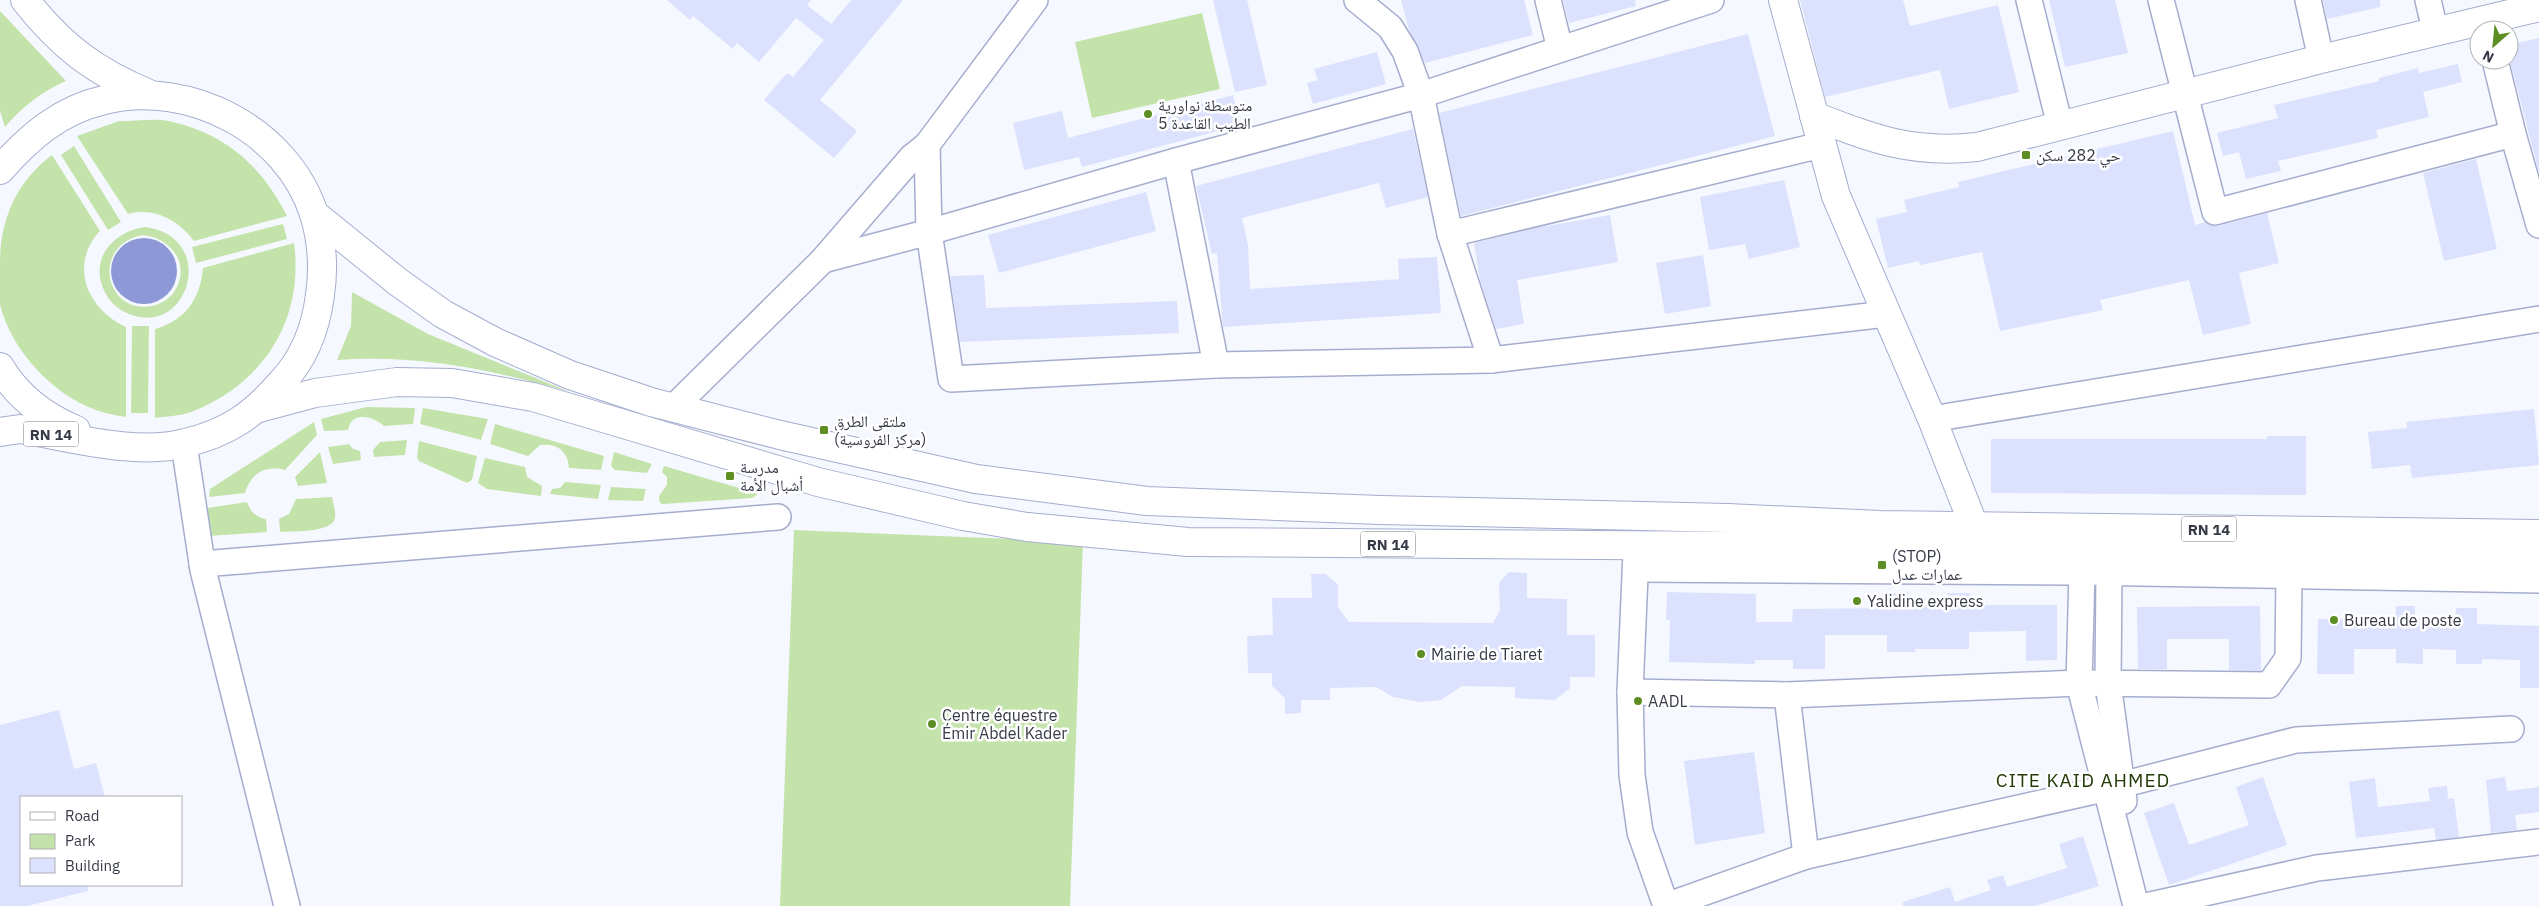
<svg xmlns="http://www.w3.org/2000/svg" width="2539" height="906" viewBox="0 0 2539 906" font-family="'IBM Plex Sans','Noto Naskh Arabic',sans-serif">
<style>
.green{fill:#c4e3ab;fill-rule:evenodd}
.water{fill:#8c99d6}
.building{fill:#dce2fe}
.lines{fill:none;stroke-linecap:round;stroke-linejoin:round}
.minor-casing{stroke:#a5adce;stroke-width:28}
.tertiary-casing{stroke:#a5adce;stroke-width:30}
.trunk-casing{stroke:#a5adce;stroke-width:30}
.minor{stroke:#fff;stroke-width:25}
.tertiary{stroke:#fff;stroke-width:28}
.trunk{stroke:#fff;stroke-width:28}
.poi-dot{fill:#5c8e24;stroke:#fff;stroke-width:2}
.labels{text-anchor:middle;dominant-baseline:central;stroke-width:5;stroke-linejoin:round;paint-order:stroke}
.shield{fill:#fff;stroke:#73757e;stroke-width:1}
.shield-label{font-size:15px;font-weight:bold;fill:#373a47}
.poi-label{font-size:16px;fill:#373a47;stroke:#fff;text-anchor:start}
.quarter-label{font-size:19px;letter-spacing:1px;fill:#233b08;stroke:#fff}
</style>
<rect width="100%" height="100%" fill="#f6f8ff"/>
<!-- green -->
<g class="green">
<path d="M0,11L66,81C41,92 22,107 5,127L0,111Z"/>
<polygon points="1202,13 1220,89 1092,118 1075,42"/>
<path d="M119,121C135,121 154,118 169,121C226,134 261,165 287,216L194,241C178,220 154,207 128,214L77,136Z"/>
<polygon points="74,146 121,222 108,230 61,155"/>
<path d="M52,155L100,231C68,265 88,310 126,327V417C116,415 106,414 96,410C53,395 10,349 0,304C0,292 0,276 0,263C0,219 17,181 52,155Z"/>
<polygon points="283,224 287,239 196,263 192,247"/>
<path d="M145,227C219,237 189,338 129,314C117,309 108,301 103,288C90,257 115,231 145,227ZM143,235C171,238 192,265 174,292C169,299 161,304 152,306C105,315 90,245 143,235Z"/>
<path d="M294,243C304,319 265,381 196,410C184,416 168,416 155,418V329C186,320 200,299 203,268Z"/>
<path d="M352,292L428,334L570,392C494,370 417,354 337,360L351,326Z"/>
<polygon points="132,326 149,326 148,413 131,413"/>
<path d="M366,407L415,408L413,424L384,426C373,416 352,410 348,430L324,431L321,419Z"/>
<polygon points="423,408 488,419 481,440 420,424"/>
<path d="M314,422L317,435L285,470C265,465 251,473 245,493L209,497L210,489Z"/>
<path d="M495,424L604,456L601,470L569,468C568,451 557,443 540,445L528,456L490,444Z"/>
<polygon points="407,440 405,455 374,457 373,450 380,442"/>
<polygon points="419,441 477,456 472,480 467,483 419,461 417,458"/>
<polygon points="349,444 353,449 360,451 361,460 333,464 328,447"/>
<polygon points="320,452 327,483 298,486 295,477"/>
<polygon points="614,452 652,464 647,473 615,470 611,466"/>
<polygon points="485,458 525,467 527,477 542,486 541,496 487,489 478,483"/>
<polygon points="664,466 756,493 757,495 752,498 663,504 660,503 659,496 667,485 667,477 662,472"/>
<polygon points="565,482 601,485 598,499 550,494 552,489 560,488"/>
<polygon points="611,487 646,489 643,501 608,500"/>
<path d="M332,497C333,503 336,511 335,517C334,533 293,531 280,532L279,519L289,514L296,499Z"/>
<path d="M247,502C251,512 255,517 266,519L267,532L209,536L207,508Z"/>
<polygon points="794,530 1083,542 1070,906 780,906"/>
</g>
<!-- water -->
<circle class="water" cx="144" cy="271" r="33"/>
<!-- building -->
<g class="building">
<polygon points="667,0 811,0 807,5 831,24 851,0 903,0 820,100 857,131 834,158 764,100 787,73 793,77 824,40 796,18 759,62 737,43 733,49 693,16 690,20"/>
<polygon points="1213,0 1247,0 1267,85 1235,92"/>
<polygon points="1401,0 1524,0 1533,35 1425,63 1409,30"/>
<polygon points="1563,0 1635,0 1636,6 1569,23"/>
<polygon points="1800,0 1903,0 1910,26 1998,5 2019,92 1949,109 1940,70 1825,97"/>
<polygon points="2049,0 2115,0 2128,53 2065,67"/>
<polygon points="2323,0 2380,0 2380,7 2327,19"/>
<polygon points="1748,34 1775,136 1461,216 1439,113"/>
<polygon points="2539,38 2539,173 2509,57 2509,45"/>
<polygon points="1377,52 1386,84 1313,104 1307,83 1318,80 1314,69"/>
<polygon points="2458,64 2462,82 2423,92 2429,117 2376,130 2378,138 2278,161 2281,171 2246,179 2239,152 2223,156 2217,133 2278,118 2274,105 2379,81 2379,78 2418,68 2419,73"/>
<polygon points="1233,95 1241,125 1082,167 1079,157 1024,170 1013,123 1062,111 1068,138"/>
<polygon points="1413,129 1428,197 1386,208 1379,183 1242,218 1248,245 1250,289 1399,279 1398,259 1437,257 1441,313 1223,327 1217,253 1212,254 1196,186"/>
<polygon points="2173,131 2195,225 2205,222 2219,226 2267,213 2279,263 2239,273 2251,324 2203,335 2189,280 2100,300 2103,310 2000,331 1982,252 1920,265 1919,261 1888,268 1876,219 1907,212 1904,200 1959,187 1958,182"/>
<polygon points="2476,159 2497,249 2444,261 2423,173"/>
<polygon points="1784,180 1800,247 1749,259 1745,244 1709,250 1700,197"/>
<polygon points="1146,192 1156,231 999,273 988,235"/>
<polygon points="1610,215 1618,262 1517,280 1524,324 1496,329 1480,280 1474,243 1535,228"/>
<polygon points="1703,255 1711,306 1665,314 1656,263"/>
<polygon points="984,275 986,308 1177,301 1179,333 960,342 950,276"/>
<polygon points="2534,409 2539,465 2412,478 2410,465 2372,469 2368,432 2407,428 2406,422"/>
<polygon points="2267,436 2306,436 2306,495 1991,493 1991,439 2267,439"/>
<polygon points="1509,572 1527,573 1527,598 1567,599 1567,635 1595,635 1595,677 1570,677 1570,688 1555,700 1515,698 1515,687 1462,686 1441,700 1421,702 1393,697 1376,687 1330,688 1330,700 1301,700 1301,713 1285,714 1285,698 1272,686 1272,673 1248,673 1247,636 1273,635 1272,598 1312,598 1311,574 1326,574 1338,585 1338,607 1349,622 1493,623 1500,610 1499,583"/>
<polygon points="1667,592 1756,594 1756,622 1792,622 1793,609 1889,608 1889,593 1908,593 1908,607 1948,607 1948,593 1970,593 1970,605 2057,605 2057,660 2026,661 2026,631 1969,632 1969,649 1915,649 1915,652 1887,652 1887,635 1825,635 1825,669 1793,669 1793,660 1755,660 1755,664 1669,662 1670,620 1666,620"/>
<polygon points="2260,606 2261,671 2229,670 2229,639 2167,639 2167,669 2138,669 2137,607"/>
<polygon points="2396,606 2415,606 2415,621 2455,622 2456,608 2477,608 2477,624 2539,626 2539,688 2520,688 2520,660 2482,659 2482,664 2456,664 2456,650 2423,649 2423,664 2396,663 2396,649 2354,649 2354,674 2317,674 2318,619 2395,620"/>
<polygon points="59,710 74,769 96,763 105,797 21,797 21,885 87,885 88,891 27,906 0,906 0,725"/>
<polygon points="1754,752 1765,833 1695,845 1684,761"/>
<polygon points="2263,777 2287,845 2169,885 2144,813 2174,803 2189,845 2249,825 2236,787"/>
<polygon points="2505,777 2507,791 2539,787 2539,812 2515,815 2517,830 2491,833 2486,780"/>
<polygon points="2375,778 2378,807 2430,801 2428,788 2447,786 2448,799 2454,798 2459,837 2436,840 2434,828 2356,838 2349,782"/>
<polygon points="2083,836 2099,886 2035,906 1903,906 1903,902 1950,887 1955,902 1991,890 1987,880 2003,875 2007,887 2067,868 2059,844"/>
</g>
<g class="lines">
<!-- minor casing -->
<g class="minor-casing">
<g id="minor">
<polyline points="1357,0 1390,27 1405,51 1421,95 1450,234 1491,360"/>
<polyline points="1548,0 1560,49"/>
<polyline points="2029,0 2060,126"/>
<polyline points="2161,0 2215,212 2513,134"/>
<polyline points="2308,0 2321,59"/>
<polyline points="2428,0 2435,30"/>
<polyline points="2495,60 2513,134 2539,225"/>
<polyline points="927,145 929,232 951,379 1216,365 1491,360 1886,314"/>
<polyline points="1176,161 1216,365"/>
<polyline points="1450,234 1821,145"/>
<polyline points="823,260 929,232 1176,161 1421,95 1711,0"/>
<polyline points="675,406 823,260 912,157 927,145 1035,0"/>
<polyline points="1932,419 2539,319"/>
<polyline points="184,444 203,570 287,906"/>
<polyline points="1636,552 1630,692 1632,775 1640,832 1666,906"/>
<polyline points="202,564 778,517"/>
<polyline points="1637,569 2082,572 2539,580"/>
<polyline points="2082,572 2079,683 2135,902"/>
<polyline points="2109,573 2108,683 2124,801"/>
<polyline points="1630,692 1787,695 2079,683 2269,685 2288,658 2289,576"/>
<polyline points="1787,695 1806,856"/>
<polyline points="1666,906 1806,856 2121,785 2296,740 2511,729"/>
<polyline points="2146,906 2317,868 2539,842"/>
</g>
</g>
<!-- tertiary casing -->
<g class="tertiary-casing">
<g id="tertiary">
<polyline points="1783,0 1836,196 1932,419 1974,526"/>
<path d="M1814,116C1874,139 1911,154 1977,147L2321,59L2539,7"/>
</g>
</g>
<!-- trunk casing -->
<g class="trunk-casing">
<g id="trunk">
<path d="M25,0C62,47 94,71 149,94"/>
<path d="M0,170C29,137 60,110 104,100C189,79 287,130 314,214C322,240 324,268 320,295C316,327 304,359 281,383C253,415 228,433 185,443C136,456 70,437 20,429L0,432"/>
<polyline points="314,214 398,282 443,314 495,342 570,375 651,402 780,435 976,479 1147,501 1380,510 1728,518 1880,525 2539,534"/>
<path d="M0,367C17,396 45,417 76,430"/>
<polyline points="259,408 315,393 397,382 452,383 533,397 818,482 963,516 1027,527 1188,542 1880,547 2539,560"/>
</g>
</g>
<!-- minor -->
<use href="#minor" class="minor"/>
<!-- tertiary -->
<use href="#tertiary" class="tertiary"/>
<!-- trunk -->
<use href="#trunk" class="trunk"/>
</g>
<!-- markers -->
<g class="poi-dot">
<circle cx="1148" cy="114" r="5"/>
<rect x="2021" y="150" width="10" height="10" rx="2.5"/>
<rect x="819" y="425" width="10" height="10" rx="2.5"/>
<rect x="725" y="471" width="10" height="10" rx="2.5"/>
<rect x="1877" y="560" width="10" height="10" rx="2.5"/>
<circle cx="1857" cy="601" r="5"/>
<circle cx="2334" cy="620" r="5"/>
<circle cx="1421" cy="654" r="5"/>
<circle cx="1638" cy="701" r="5"/>
<circle cx="932" cy="724" r="5"/>
</g>
<g class="labels">
<!-- shield labels -->
<g class="shield">
<rect x="23.5" y="421.5" width="55" height="25" rx="4"/>
<rect x="2181.5" y="516.5" width="55" height="25" rx="4"/>
<rect x="1360.5" y="531.5" width="55" height="25" rx="4"/>
</g>
<g class="shield-label">
<text x="51" y="434">RN 14</text>
<text x="2209" y="529">RN 14</text>
<text x="1388" y="544">RN 14</text>
</g>
<!-- poi labels -->
<g class="poi-label">
<text x="1158" y="105">متوسطة نواورية<tspan x="1158" dy="18">الطيب القاعدة 5</tspan></text>
<text x="2036" y="155">حي 282 سكن</text>
<text x="834" y="421">ملتقى الطرق<tspan x="834" dy="18">(مركز الفروسية)</tspan></text>
<text x="740" y="467">مدرسة<tspan x="740" dy="18">أشبال الأمة</tspan></text>
<text x="1892" y="556">(STOP)<tspan x="1892" dy="18">عمارات عدل</tspan></text>
<text x="1867" y="601">Yalidine express</text>
<text x="2344" y="620">Bureau de poste</text>
<text x="1431" y="654">Mairie de Tiaret</text>
<text x="1648" y="701">AADL</text>
<text x="942" y="715">Centre équestre<tspan x="942" dy="18">Émir Abdel Kader</tspan></text>
</g>
<!-- quarter labels -->
<g class="quarter-label">
<text x="2083" y="780">CITE KAID AHMED</text>
</g>
</g>
<!-- legend -->
<rect x="20" y="796" width="162" height="90" fill="#ffffff" stroke="#afb0b5"/>
<rect x="30" y="812" width="25" height="8" fill="#ffffff" stroke="#afb0b5"/>
<text x="65" y="821" font-size="15" fill="#373a47">Road</text>
<rect x="30" y="834" width="25" height="15" fill="#c4e3ab" stroke="#afb0b5"/>
<text x="65" y="846" font-size="15" fill="#373a47">Park</text>
<rect x="30" y="858" width="25" height="15" fill="#dce2fe" stroke="#afb0b5"/>
<text x="65" y="871" font-size="15" fill="#373a47">Building</text>
<!-- north arrow -->
<g transform="translate(2494 45) rotate(207)"><circle r="24" fill="#ffffff" stroke="#afb0b5"/>
<path d="M0-4L9 19L0 12L-9 19Z" fill="#5c8e24"/>
<text y="-8" font-size="14" font-weight="bold" text-anchor="middle" fill="#373a47">N</text>
</g>
</svg>
